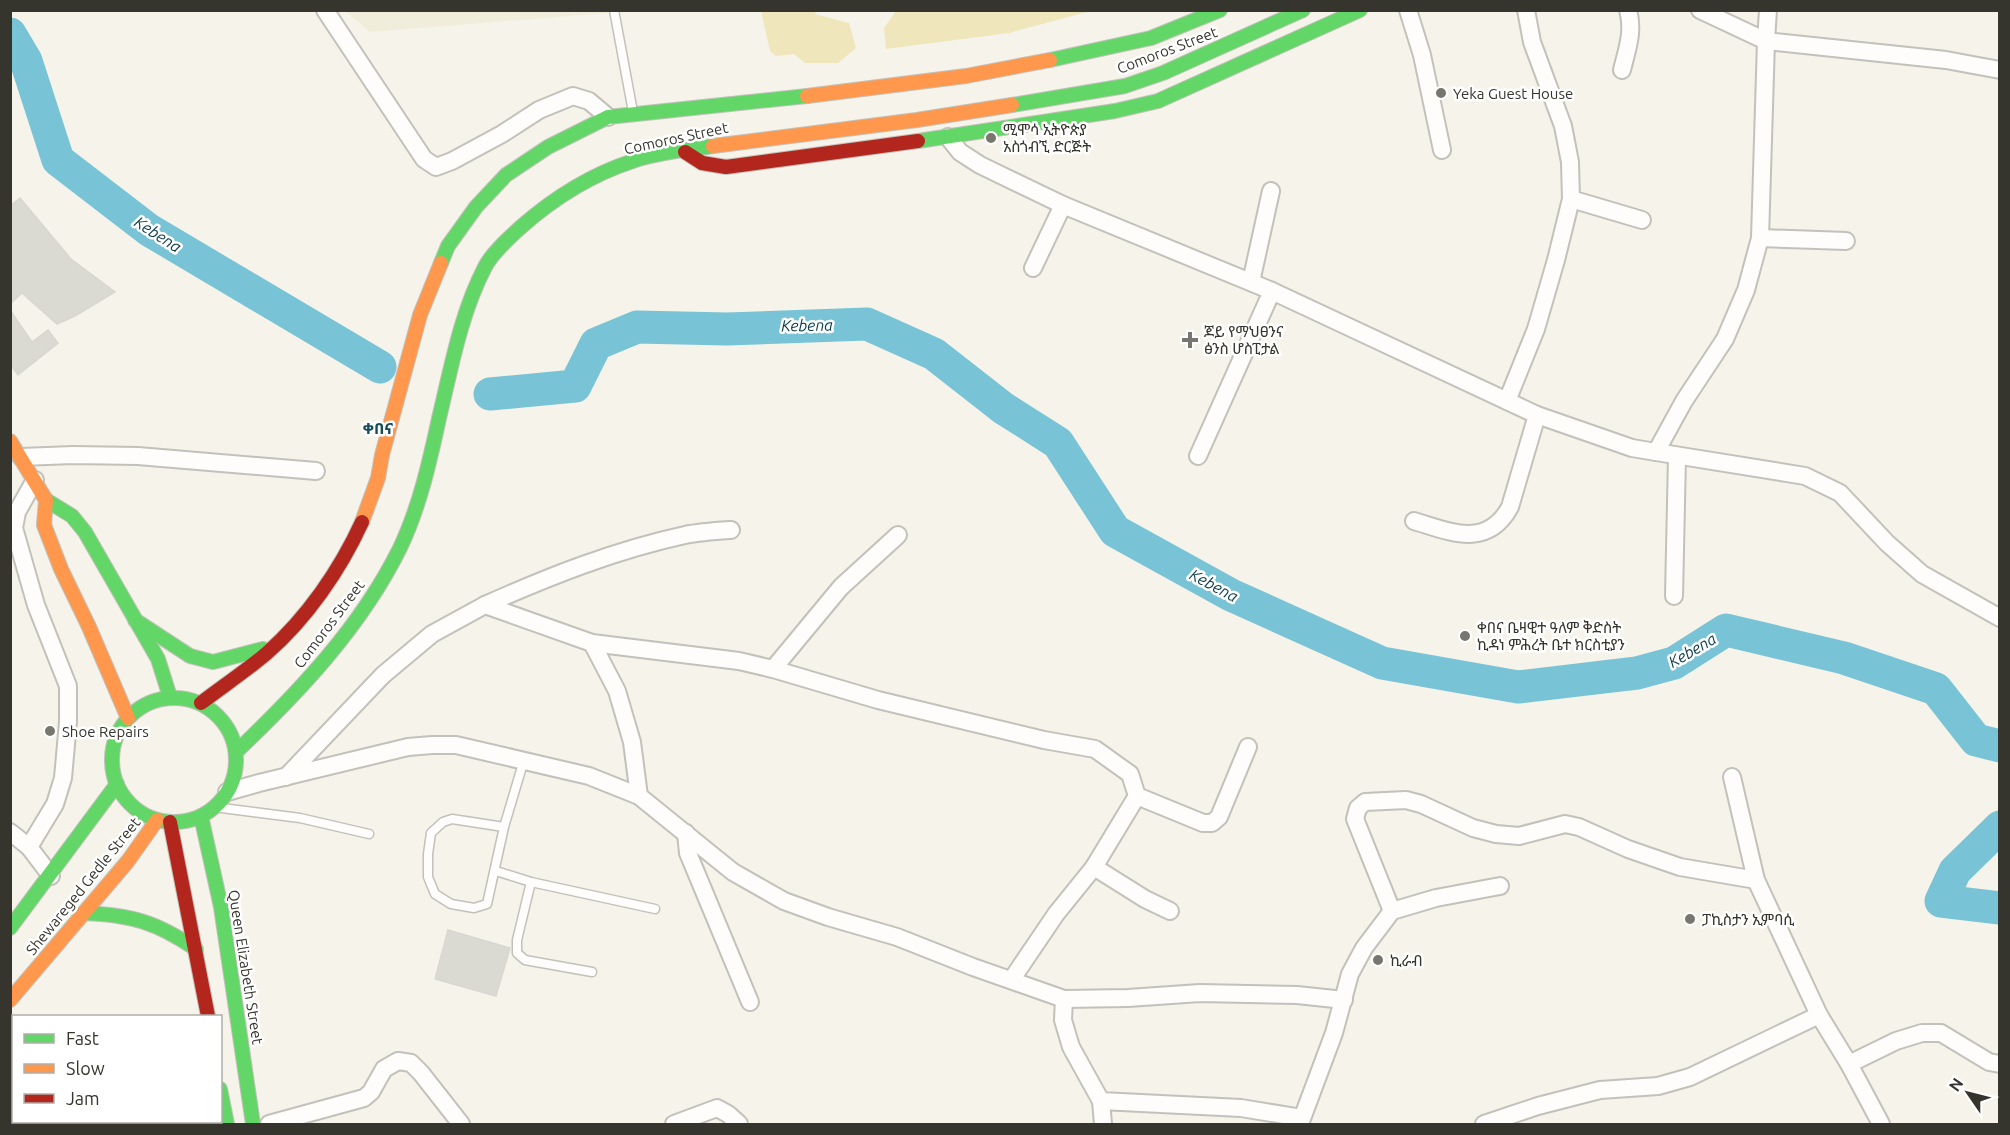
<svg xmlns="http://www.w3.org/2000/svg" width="2010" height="1135" viewBox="0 0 2010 1135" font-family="Ubuntu,'Noto Sans Ethiopic',sans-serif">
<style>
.built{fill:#f0eddb}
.green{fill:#f0e6bb}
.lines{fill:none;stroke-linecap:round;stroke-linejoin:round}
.river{stroke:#78c3d6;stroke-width:33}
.building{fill:#dad9d2;stroke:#d9d7d0;stroke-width:1.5}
.lane-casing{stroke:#c2c1ba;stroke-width:11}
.street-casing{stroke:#c2c1ba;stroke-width:20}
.fast-casing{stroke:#c2c1ba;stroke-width:16}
.slow-casing{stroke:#c2c1ba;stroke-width:16}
.jam-casing{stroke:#c2c1ba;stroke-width:16}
.lane{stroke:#fefdfc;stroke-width:8}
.street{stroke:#fefdfc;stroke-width:16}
.fast{stroke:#63d668;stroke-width:14}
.slow{stroke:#ff974d;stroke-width:14}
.jam{stroke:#b3261e;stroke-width:14}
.poi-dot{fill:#78776f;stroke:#fff;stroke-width:2}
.labels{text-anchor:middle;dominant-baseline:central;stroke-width:5;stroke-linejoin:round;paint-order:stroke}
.street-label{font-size:15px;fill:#35342d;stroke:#fff}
.poi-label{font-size:15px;fill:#35342d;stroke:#fff;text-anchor:start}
.water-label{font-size:16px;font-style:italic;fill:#0a3c49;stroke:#fff}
.neighbourhood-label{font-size:16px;font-weight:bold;fill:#164c5a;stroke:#fff}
</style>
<rect width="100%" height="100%" fill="#f5f3ea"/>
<!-- built -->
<polygon class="built" points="345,11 632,11 370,32"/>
<!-- green -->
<g class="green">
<polygon points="761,11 816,11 815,14 849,23 856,48 838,63 805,63 794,54 776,56 770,51"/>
<polygon points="896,11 896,10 1091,11 1009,33 886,49 884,28"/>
</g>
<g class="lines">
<!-- river -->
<g class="river">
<polyline points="10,34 26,61 58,160 149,230 380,367"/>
<polyline points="490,394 575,386 596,344 637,327 727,329 867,324 934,354 1003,408 1058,443 1115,531 1231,595 1382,663 1518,687 1637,673 1674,663 1726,630 1844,658 1936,689 1976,740 2000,746"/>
<polyline points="2000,827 1955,871 1941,901 2000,908"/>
</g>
</g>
<!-- building -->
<g class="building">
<polygon points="20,198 71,259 115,292 75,316 57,324 22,293 10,304 10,206"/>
<polygon points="10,310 32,342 48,330 58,343 18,375 10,364"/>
<polygon points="448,930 510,948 496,996 435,979"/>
<polygon points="29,1122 171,1122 177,1124 35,1124"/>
</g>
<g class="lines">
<!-- lane casing -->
<g class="lane-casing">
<g id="lane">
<polyline points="614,10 633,112"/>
<polyline points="214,807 300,818 369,834"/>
<polyline points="504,827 487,904 474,908 451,904 435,894 428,877 428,854 431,833 443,822 452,819 504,827 524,760"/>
<polyline points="496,871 531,882 517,940 517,953 525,960 592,972"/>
<polyline points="531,882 655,909"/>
</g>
</g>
<!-- street casing -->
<g class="street-casing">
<g id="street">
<polyline points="325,10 424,159 436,167 452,161 502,134 539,110 573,96 589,101 608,117"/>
<polyline points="1408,10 1422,55 1442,150"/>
<polyline points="1768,10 1766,41 1946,60 2000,70"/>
<path d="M1622,70C1627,49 1634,32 1628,10"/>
<polyline points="948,137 960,152 980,165 1063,205 1272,291 1537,415 1632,448 1656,452 1684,401 1725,339 1746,290 1760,238 1766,41 1700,10"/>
<polyline points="1571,199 1642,220"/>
<polyline points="1760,238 1846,241"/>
<polyline points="1033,268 1063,205"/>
<polyline points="1251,282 1271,191"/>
<polyline points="1507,401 1536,329 1556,260 1571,199 1570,162 1563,126 1532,42 1526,10"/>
<polyline points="1656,452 1805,476 1840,493 1887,543 1922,574 2000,618"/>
<polyline points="1198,456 1272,291"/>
<polyline points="21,457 73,455 138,456 316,471"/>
<path d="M1414,521C1451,532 1487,549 1510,507L1537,415"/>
<polyline points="1674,596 1677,457"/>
<path d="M485,605C550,576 616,550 685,535C700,532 716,531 731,530"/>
<polyline points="592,643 617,691 632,742 639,796"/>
<polyline points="773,669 841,587 898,535"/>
<polyline points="286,777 383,675 432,634 485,605 592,643 739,661 773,669 878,700 1044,740 1095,749 1130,774 1137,796 1094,867 1056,914 1012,979"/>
<polyline points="1732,777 1756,880 1819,1015 1849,1064 1881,1124"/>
<polyline points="227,792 259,783 408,747 432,745 456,745 589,776 639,796 733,872 784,901 828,917 897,937 973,967 1064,999 1128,998 1200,993 1297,995 1344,1000"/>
<polyline points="1137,796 1203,823 1212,823 1219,817 1248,747"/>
<polyline points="10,832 29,847 51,876"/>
<polyline points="686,833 688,853 750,1002"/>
<polyline points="29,847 55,804 63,778 68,722 68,686 36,605 14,528 17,512 35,480"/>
<polyline points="1094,867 1145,899 1170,911"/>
<polyline points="1392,911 1355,819 1358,808 1365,802 1406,800 1421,804 1473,828 1496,834 1519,836 1565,824 1579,827 1628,849 1680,867 1756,880"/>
<polyline points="1064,999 1063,1020 1071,1047 1101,1101 1241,1108 1302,1118"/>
<polyline points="1849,1064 1896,1041 1922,1033 1941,1033 1989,1062 2000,1064"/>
<polyline points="1101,1101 1103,1124"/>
<polyline points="269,1124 364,1098 371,1092 384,1069 398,1061 411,1063 421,1073 461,1124"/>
<polyline points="674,1124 717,1108 728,1114 739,1124"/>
<polyline points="1300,1124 1334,1033 1350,974 1364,948 1392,911 1436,898 1500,886"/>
<polyline points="1484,1124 1538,1106 1600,1090 1658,1086 1690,1077 1819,1015"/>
</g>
</g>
<!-- fast casing -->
<g class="fast-casing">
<g id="fast">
<polyline points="1050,60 1151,38 1220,10"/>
<polyline points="1012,105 1125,86 1163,73 1303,10"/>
<polyline points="918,141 1115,111 1158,101 1360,10"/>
<polyline points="441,263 448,246 476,207 506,175 548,147 608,117 807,96"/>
<polyline points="46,500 72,516 85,532 158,659 170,697"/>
<polyline points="135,620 190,656 213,662 263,649"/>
<circle cx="174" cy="760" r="62"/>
<path d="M236,752C299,692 361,627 400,548C420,506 430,460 440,414C452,364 461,313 485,267C492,253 509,238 521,227C555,197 590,175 633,161C658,152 687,150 713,146"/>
<polyline points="201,816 221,907 253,1124"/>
<path d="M84,913C132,915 156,922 196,949"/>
<polyline points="10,928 117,784"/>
<polyline points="220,1089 227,1124"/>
</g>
</g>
<!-- slow casing -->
<g class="slow-casing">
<g id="slow">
<polyline points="807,96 966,76 1050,60"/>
<polyline points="713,146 917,120 1012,105"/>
<polyline points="10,441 46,500 44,525 61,569 89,627 128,718"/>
<polyline points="362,522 378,478 382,455 420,315 441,263"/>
<polyline points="10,1000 128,861 157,820"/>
</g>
</g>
<!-- jam casing -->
<g class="jam-casing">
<g id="jam">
<polyline points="685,152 702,163 726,167 918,141"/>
<path d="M201,703C223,686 246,671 267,653C307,618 340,570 362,522"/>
<polyline points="170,822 208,1016"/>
</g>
</g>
<!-- lane -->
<use href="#lane" class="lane"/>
<!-- street -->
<use href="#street" class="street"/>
<!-- fast -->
<use href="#fast" class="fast"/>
<!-- slow -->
<use href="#slow" class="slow"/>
<!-- jam -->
<use href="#jam" class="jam"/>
</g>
<!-- markers -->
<g class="poi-dot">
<circle cx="1441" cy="93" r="6"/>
<circle cx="991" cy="138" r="6"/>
<path d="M1187 331h6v6h6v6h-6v6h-6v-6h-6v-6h6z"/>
<circle cx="1465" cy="636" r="6"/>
<circle cx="50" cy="731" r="6"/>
<circle cx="1690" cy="919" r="6"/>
<circle cx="1378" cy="960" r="6"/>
</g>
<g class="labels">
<!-- street labels -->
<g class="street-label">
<text transform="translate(1167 50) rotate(-21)">Comoros Street</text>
<text transform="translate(676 138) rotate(-12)">Comoros Street</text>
<text transform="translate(329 624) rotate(-53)">Comoros Street</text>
<text transform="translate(83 886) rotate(-51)">Shewareged Gedle Street</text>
<text transform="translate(246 967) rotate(81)">Queen Elizabeth Street</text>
</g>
<!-- poi labels -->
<g class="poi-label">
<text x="1453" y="93">Yeka Guest House</text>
<text x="1003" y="129">ሚሞሳ ኢትዮጵያ<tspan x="1003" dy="17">አስጎብኚ ድርጅት</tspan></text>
<text x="1204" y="331">ጆይ የማህፀንና<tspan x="1204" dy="17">ፅንስ ሆስፒታል</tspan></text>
<text x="1477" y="627">ቀበና ቤዛዊተ ዓለም ቅድስት<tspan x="1477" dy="17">ኪዳነ ምሕረት ቤተ ክርስቲያን</tspan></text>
<text x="62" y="731">Shoe Repairs</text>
<text x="1702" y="919">ፓኪስታን ኢምባሲ</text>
<text x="1390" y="960">ኪራብ</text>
</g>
<!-- water labels -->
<g class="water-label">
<text transform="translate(158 234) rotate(33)">Kebena</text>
<text transform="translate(807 325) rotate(-1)">Kebena</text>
<text transform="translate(1214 585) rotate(28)">Kebena</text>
<text transform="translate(1692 650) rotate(-30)">Kebena</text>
</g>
<!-- neighbourhood labels -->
<g class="neighbourhood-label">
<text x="378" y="428">ቀበና</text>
</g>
</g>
<!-- border -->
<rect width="2010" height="1135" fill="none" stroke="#35342d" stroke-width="24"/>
<!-- legend -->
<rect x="12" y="1015" width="210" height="108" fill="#ffffff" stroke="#aeaeab" stroke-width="1.5"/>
<rect x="24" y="1034" width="30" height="9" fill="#63d668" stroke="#aeaeab" stroke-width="1.5"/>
<text x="66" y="1045" font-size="18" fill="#35342d">Fast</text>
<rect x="24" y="1064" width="30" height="9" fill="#ff974d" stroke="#aeaeab" stroke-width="1.5"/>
<text x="66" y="1075" font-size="18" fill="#35342d">Slow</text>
<rect x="24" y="1094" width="30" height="9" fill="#b3261e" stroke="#aeaeab" stroke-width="1.5"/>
<text x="66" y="1105" font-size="18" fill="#35342d">Jam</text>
<!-- north arrow -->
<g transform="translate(1968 1093) rotate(305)" stroke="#ffffff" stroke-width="4.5" paint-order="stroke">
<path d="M0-4.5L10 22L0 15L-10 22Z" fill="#35342d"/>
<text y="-9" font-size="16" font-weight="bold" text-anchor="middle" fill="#35342d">N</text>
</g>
</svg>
